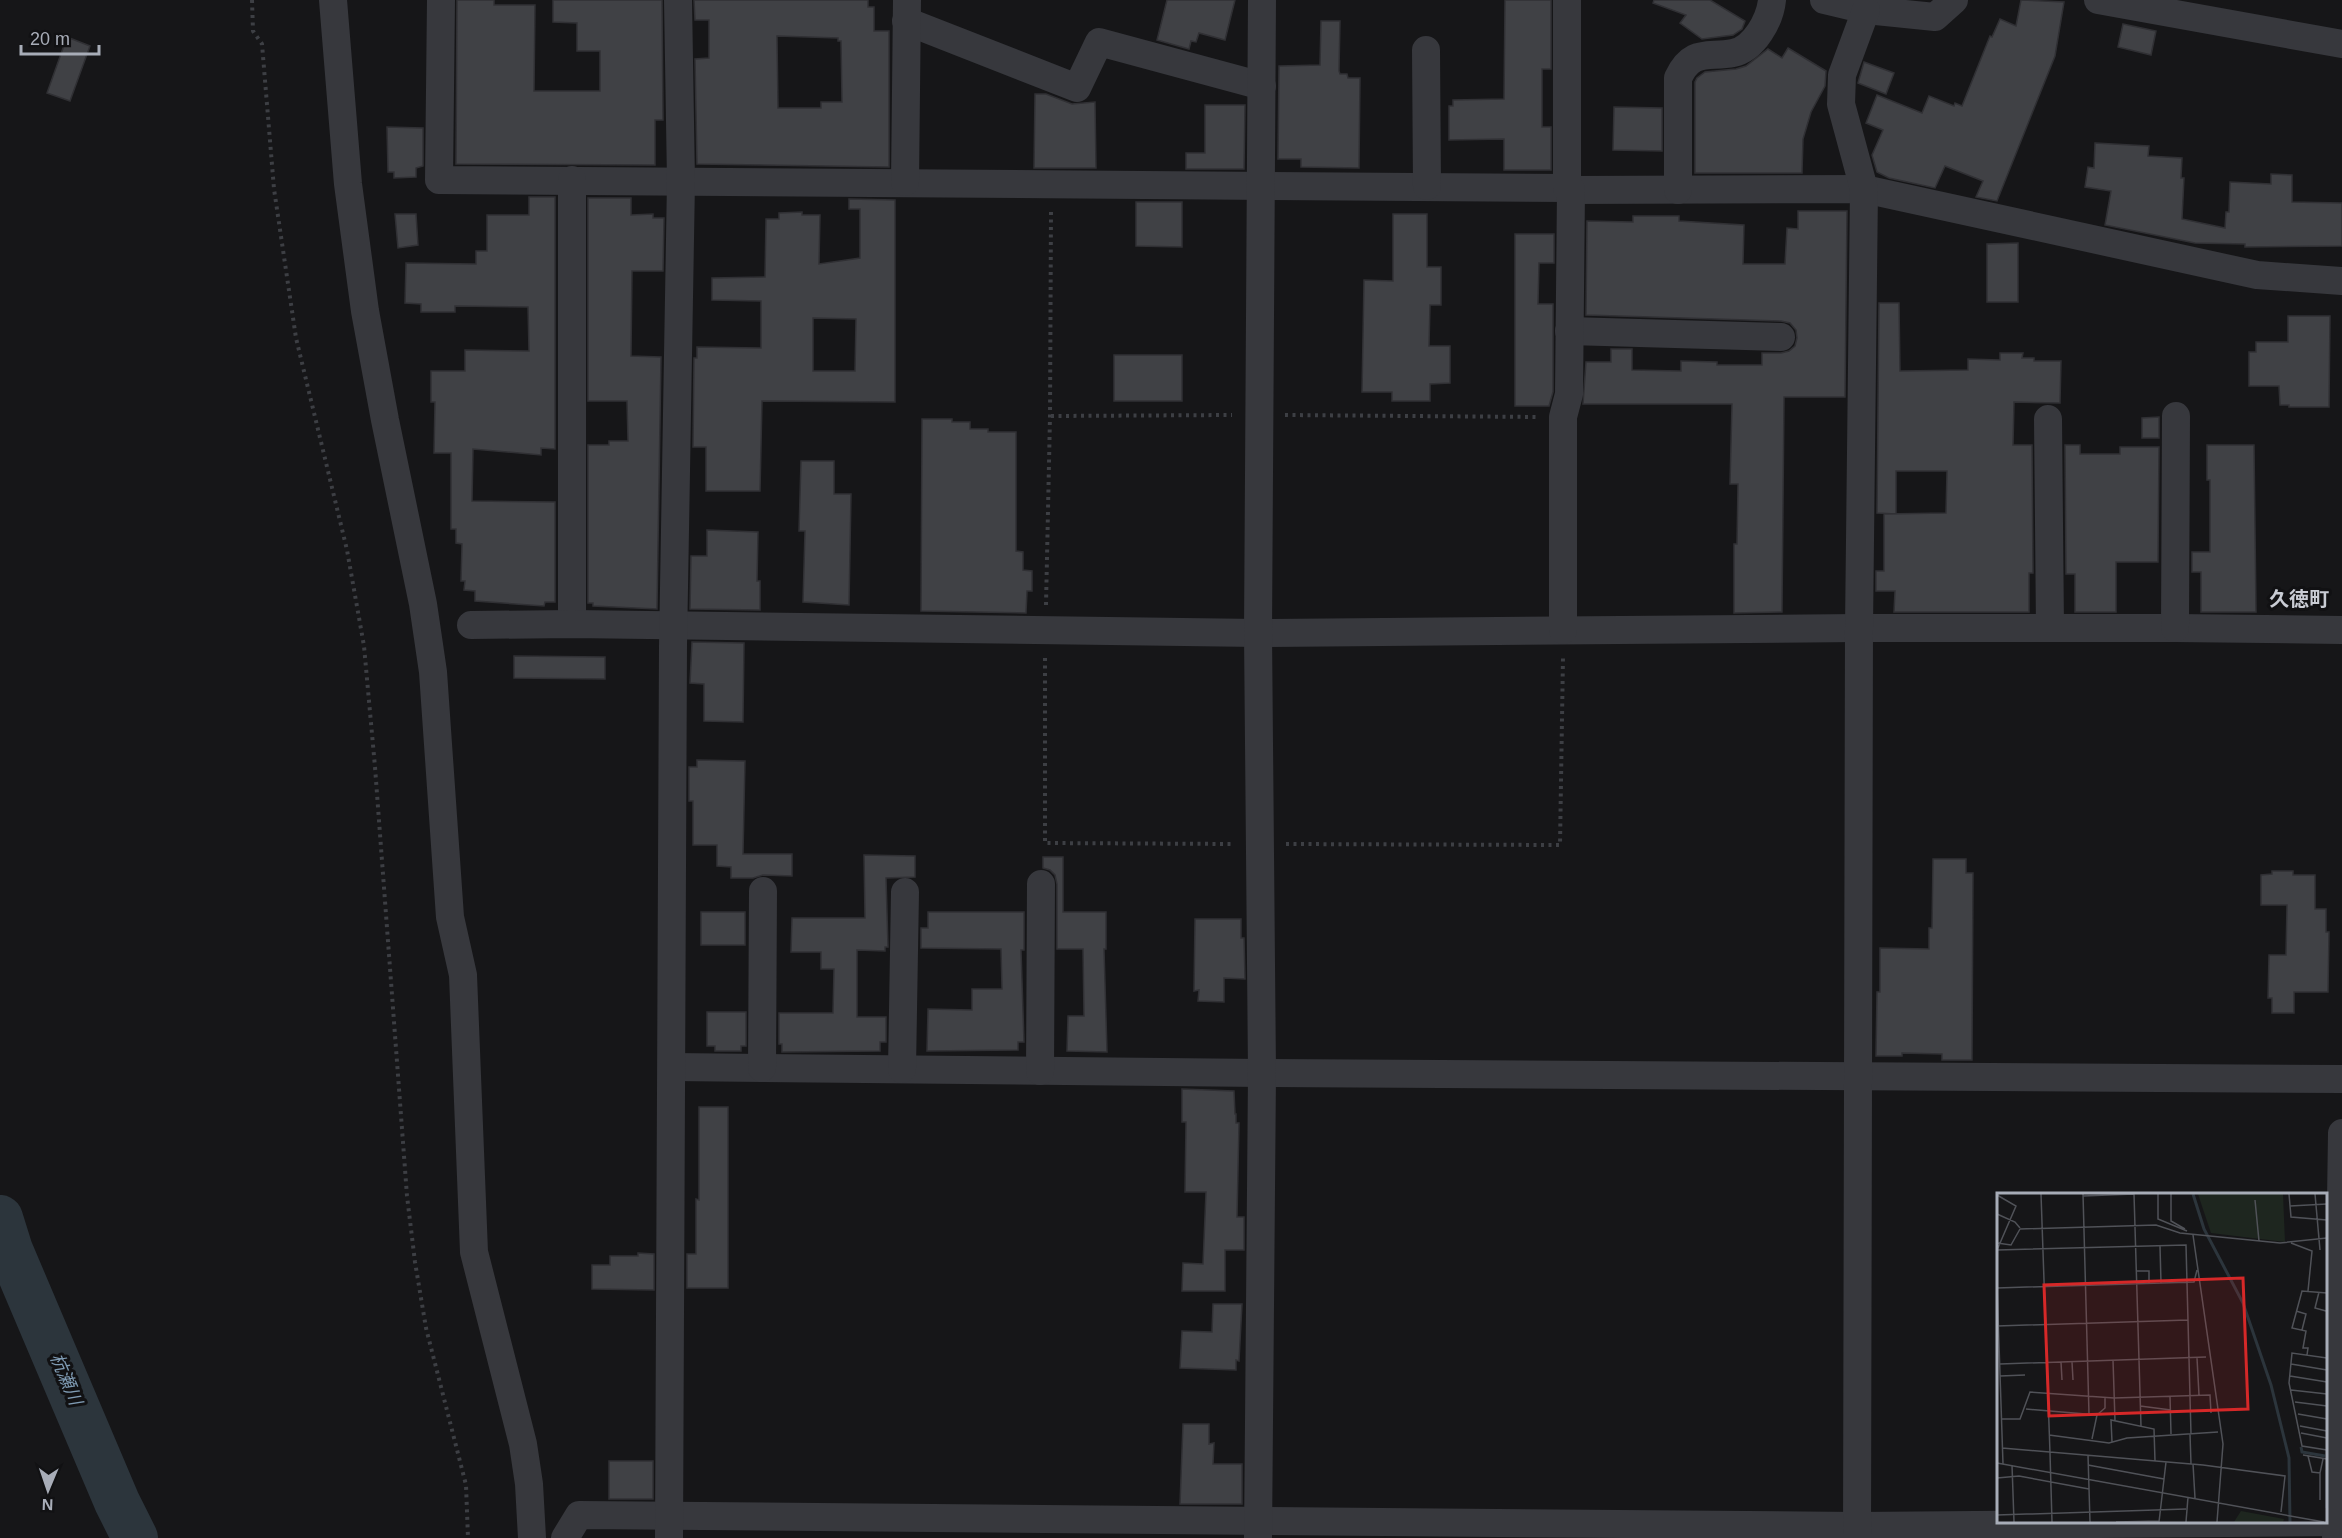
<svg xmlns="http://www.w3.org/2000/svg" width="2342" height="1538" viewBox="0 0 2342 1538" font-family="Arial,'Noto Sans JP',sans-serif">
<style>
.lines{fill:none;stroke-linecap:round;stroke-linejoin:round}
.river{stroke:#2c353c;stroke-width:46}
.building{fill:#404145;stroke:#303034;stroke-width:1.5;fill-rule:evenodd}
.path{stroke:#3d3f44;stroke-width:4;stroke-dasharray:3 4.5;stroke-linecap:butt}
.minor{stroke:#37383d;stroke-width:28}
.labels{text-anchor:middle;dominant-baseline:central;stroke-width:6;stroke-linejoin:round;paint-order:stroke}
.water-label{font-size:18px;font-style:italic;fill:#7f9bb3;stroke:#111113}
.quarter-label{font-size:20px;font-weight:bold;fill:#c9ccd4;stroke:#111113}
.inset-river{fill:none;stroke:#2c353c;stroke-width:3}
.inset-road{fill:none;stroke:#505258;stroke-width:1.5}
.view{fill:#d62828;fill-opacity:0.15;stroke:#d62828;stroke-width:3}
.inset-edge{fill:none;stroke:#a8adb8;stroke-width:3}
</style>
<rect width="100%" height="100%" fill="#161618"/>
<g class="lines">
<!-- river -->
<polyline class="river" points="0,1218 10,1250 117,1502 135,1538"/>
</g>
<!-- building -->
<g class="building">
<polygon points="457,0 494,0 494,5 535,5 534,91 600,91 600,51 577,51 577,23 553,22 553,0 662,0 663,120 655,120 655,165 456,164"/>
<path d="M694,0H868V7H874V31H889V167L697,164L695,59L709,58V20H695ZM777,36L838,38V41H841L842,102H821V108H778Z"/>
<polygon points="1167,0 1235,0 1225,40 1199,33 1196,42 1191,41 1189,49 1157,40"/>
<polygon points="1505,0 1551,0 1551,69 1542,69 1542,127 1551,127 1551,170 1504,170 1504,139 1449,140 1449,106 1453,106 1453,100 1504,99"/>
<polygon points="1654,0 1710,0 1745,21 1742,29 1733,35 1702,39 1680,23 1686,15 1653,3"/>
<polygon points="2021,0 2064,2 2055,56 1997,201 1976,197 1983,181 1945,166 1935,188 1889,178 1877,172 1872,155 1883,130 1866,123 1877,95 1922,113 1929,96 1954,106 1955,103 1962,106 1990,36 1992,37 2000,19 2016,26"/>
<polygon points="1321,21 1340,21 1339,71 1340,74 1347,74 1348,78 1360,78 1359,168 1301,167 1301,159 1278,159 1279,66 1320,65"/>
<polygon points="2123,24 2156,31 2151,55 2118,47"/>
<polygon points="67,37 90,46 70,101 47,93"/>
<polygon points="1788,48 1826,71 1825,86 1811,112 1803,139 1802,173 1695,173 1695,82 1697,78 1705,72 1736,69 1746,66 1768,49 1782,58"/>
<polygon points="1864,62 1894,73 1886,94 1858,83"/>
<polygon points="1035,94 1046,94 1072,104 1095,102 1096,168 1034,168"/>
<polygon points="1205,105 1245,105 1244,169 1186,169 1186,153 1205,153"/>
<polygon points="1614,107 1662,108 1662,151 1613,150"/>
<polygon points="387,127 423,128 423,166 416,168 416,177 394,178 394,172 388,172"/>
<polygon points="2095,143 2149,146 2148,156 2182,158 2181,178 2184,178 2182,219 2225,228 2226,212 2229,212 2230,182 2271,184 2271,174 2292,175 2292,202 2342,203 2342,246 2245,247 2245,244 2195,243 2105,225 2111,191 2085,187 2088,167 2094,168"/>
<polygon points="529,197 555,197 555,449 541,448 541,455 473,449 472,501 555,502 555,602 545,602 544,606 475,601 475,591 464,590 465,581 461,581 462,544 456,543 456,529 451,529 451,453 434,453 435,402 431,402 431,371 465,371 465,350 529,351 528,307 455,306 455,312 421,312 421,304 405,303 406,263 476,264 476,251 487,251 487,215 529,215"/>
<polygon points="588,198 631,198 631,215 653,214 653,218 664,218 663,271 632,271 631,356 661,357 657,609 593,606 593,603 588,603 588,445 609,445 609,441 628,441 627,401 588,401"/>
<path d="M849,199L895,200V402L762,401L760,491H706V447H693L694,358H697V347L761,348V301L712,300V278L765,277L766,219H779V213L802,212V215H820L819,264L860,258V209H849ZM813,318L856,319L855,371H813Z"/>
<polygon points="1136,202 1182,202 1182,247 1136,246"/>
<polygon points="1798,211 1847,211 1845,397 1784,397 1782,612 1734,613 1734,544 1737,544 1738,484 1730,484 1732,404 1583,404 1586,362 1611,362 1611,349 1632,349 1632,370 1681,371 1681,361 1717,362 1717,365 1762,365 1762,353 1781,353 1789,351 1795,346 1797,338 1796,330 1790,323 1781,321 1586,315 1587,221 1633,222 1633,216 1679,216 1679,221 1744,225 1743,264 1785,264 1787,228 1798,229"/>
<polygon points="395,214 416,214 418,245 398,248"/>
<polygon points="1393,214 1427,214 1427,267 1441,267 1441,305 1430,305 1429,346 1450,346 1450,383 1430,384 1430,401 1392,401 1392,392 1362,392 1364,280 1393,281"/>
<polygon points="1515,234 1554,234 1554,263 1539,263 1538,304 1553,304 1553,392 1549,406 1515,406"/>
<polygon points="2018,243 2018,302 1987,302 1987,244"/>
<polygon points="1879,303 1899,303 1900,371 1968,370 1968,359 2000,360 2000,353 2023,353 2022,358 2034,358 2034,361 2061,361 2060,403 2014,402 2013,445 2032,445 2033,573 2029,573 2029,612 1894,612 1895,591 1876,591 1876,571 1884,571 1884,514 1946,513 1947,471 1896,471 1896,514 1877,513"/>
<polygon points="2288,316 2330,316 2329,407 2289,407 2289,405 2280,405 2279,386 2249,386 2249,352 2256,352 2256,342 2288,342"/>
<rect x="1114" y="355" width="68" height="46"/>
<polygon points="2159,417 2159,438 2142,438 2142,418"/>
<polygon points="922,419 952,419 952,422 970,422 970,429 988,429 988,432 1016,432 1016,551 1023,552 1023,570 1032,571 1032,591 1027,591 1026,613 921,611"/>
<polygon points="2065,445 2080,445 2080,454 2120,454 2120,447 2159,447 2158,562 2116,562 2116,612 2075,612 2075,574 2066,574"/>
<polygon points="2207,445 2254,445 2256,612 2201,612 2201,572 2192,572 2192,552 2210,552 2210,480 2207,480"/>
<polygon points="801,461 834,461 834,494 851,494 849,605 803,602 805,531 799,531"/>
<polygon points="707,530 758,532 757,581 760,581 760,610 690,609 691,556 707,556"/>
<polygon points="692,642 744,643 743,722 704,721 704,684 690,683"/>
<polygon points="514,656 605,657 605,679 514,678"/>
<polygon points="697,760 745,761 743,854 792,854 792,876 763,875 753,878 731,878 731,867 717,866 717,845 693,845 693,801 689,801 689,767 697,767"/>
<polygon points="864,855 915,856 915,877 886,878 888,947 885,947 885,951 857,950 857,1017 886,1017 886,1042 880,1042 880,1051 782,1052 782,1044 779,1044 779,1013 833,1013 834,969 821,969 821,952 791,952 792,918 865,918"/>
<polygon points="1043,857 1063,857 1063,912 1106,912 1106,949 1104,949 1107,1052 1067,1051 1068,1016 1084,1016 1083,949 1057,949 1057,884 1055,875 1050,870 1043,868"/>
<polygon points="1933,859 1966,859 1966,873 1973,873 1972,1060 1942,1060 1942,1054 1902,1053 1902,1056 1876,1056 1877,992 1880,992 1880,948 1929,949 1929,928 1932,928"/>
<polygon points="2272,871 2293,871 2293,875 2315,875 2315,909 2326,909 2326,932 2329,932 2328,992 2294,992 2294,1013 2272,1013 2272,998 2268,998 2269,955 2286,955 2287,905 2261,905 2261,875 2272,874"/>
<rect x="701" y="912" width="44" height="33"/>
<polygon points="928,912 1024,912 1024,950 1021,950 1024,1042 1018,1042 1018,1050 927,1051 928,1009 972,1010 972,989 1002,989 1001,949 921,948 921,928 928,928"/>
<polygon points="1195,919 1241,919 1241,938 1244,938 1245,979 1224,978 1224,1002 1198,1001 1199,990 1194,991"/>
<polygon points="707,1012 746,1012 746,1046 741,1046 741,1051 715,1051 715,1046 707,1046"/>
<polygon points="1182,1089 1234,1091 1235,1114 1236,1114 1236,1123 1239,1123 1237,1217 1244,1217 1244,1250 1225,1250 1225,1291 1182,1291 1183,1263 1203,1264 1206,1192 1185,1192 1186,1122 1182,1122"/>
<polygon points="699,1107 728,1107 728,1288 687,1288 687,1254 696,1254 696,1199 699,1200"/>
<polygon points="638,1253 654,1254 654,1290 592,1289 592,1265 610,1265 610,1256 638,1256"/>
<polygon points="1213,1304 1242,1304 1239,1361 1236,1360 1236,1370 1180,1368 1182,1331 1212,1332"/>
<polygon points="1183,1424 1209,1424 1209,1444 1214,1443 1213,1464 1242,1464 1242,1504 1180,1504"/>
<rect x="609" y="1461" width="44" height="38"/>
</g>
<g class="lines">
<!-- path -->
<g class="path">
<polyline points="252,0 253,31 262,44 274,189 296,338 347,550 364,646 375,767 407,1196 415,1262 426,1328 466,1485 468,1538"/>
<polyline points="1285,415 1538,417"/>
<polyline points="1051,416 1232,415"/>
<polyline points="1046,605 1050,416 1051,211"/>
<polyline points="1045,658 1045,843 1233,844"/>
<polyline points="1286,844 1560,845 1563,656"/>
</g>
<!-- minor -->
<g class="minor">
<polyline points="333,0 348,184 365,311 385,420 423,604 433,672 450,917 463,975 474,1252 523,1444 529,1484 532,1538"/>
<polyline points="441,0 439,180 1567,188"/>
<polyline points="1824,0 1866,10 1935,17 1954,0"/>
<polyline points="2098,0 2342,44"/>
<polyline points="906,21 1077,88 1099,42 1262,86"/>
<polyline points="1426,50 1427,186"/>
<polyline points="572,180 572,624"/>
<polyline points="905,182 907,0"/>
<polyline points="1571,190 1864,189 2257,275 2342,281"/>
<path d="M1678,190V78C1692,48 1708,58 1733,53C1754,49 1770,20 1772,0"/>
<polyline points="1569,331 1781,337"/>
<polyline points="2048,419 2050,628"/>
<polyline points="471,625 572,624 1258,633 1859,628 2175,628 2342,630"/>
<polyline points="2175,628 2176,416"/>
<polyline points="1563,630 1563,417 1569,394 1571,190 1567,188 1567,0"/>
<polyline points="672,1067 1262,1073 2342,1079"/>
<polyline points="762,1068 763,891"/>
<polyline points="902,1069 905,892"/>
<polyline points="1040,1071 1041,884"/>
<polyline points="565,1538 579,1515 1857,1526 2342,1522"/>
<polyline points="669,1538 673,646 681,181 678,0"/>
<polyline points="1258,1538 1262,1073 1258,633 1262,0"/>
<polyline points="1857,1538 1859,628 1864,189 1841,104 1842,75 1866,10"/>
<polyline points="2336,1538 2342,1133"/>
</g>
</g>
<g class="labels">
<!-- water labels -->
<g class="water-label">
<text transform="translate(66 1379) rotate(67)">杭瀬川</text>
</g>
<!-- quarter labels -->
<g class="quarter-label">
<text x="2299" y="599">久徳町</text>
</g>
</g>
<!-- overview -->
<g transform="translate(1997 1193)">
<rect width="330" height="330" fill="#161618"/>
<path d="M201,1H286L288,49L214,40ZM244,318L287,326L286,329H237Z" fill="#1e261f"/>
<path class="inset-river" d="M196,1L207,36L246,110L274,192L292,265L293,329M304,254L305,259L328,263M330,277V315"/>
<path class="inset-road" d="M44,1L53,260M86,1L92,221M137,1L144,233M161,1V26L190,38M174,1V28L188,36M292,1L294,24L330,27M318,1L323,57M0,2L19,13L0,57M86,3L137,1M258,7L262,48M293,13L330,11M0,21L18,29L23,35M23,36L159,32L183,40L283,50L330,45M196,42L226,251L220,329M0,50L14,52L23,36M294,50L315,58L311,98M163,53L164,90M0,57L189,52L194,241M139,78H152V90M0,91L6,271M0,95L197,89L200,77M322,99L318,115L329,118M299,118L309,121L305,137M0,133L191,127M310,162L311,155H306L309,138L295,135L305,98L330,100M200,165L202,202M330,165L295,160L292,190L305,253L330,257M116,167L118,228M64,169L65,187M75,169L76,187M3,171L209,164M294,171L330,177M3,183L28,182M293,183L330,189M294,197L330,201M173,203L174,241M117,205L213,202L214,220M298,209L330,213M143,213L174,217M29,216L100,222L95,246M301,221L330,226M100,222L108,215V205M5,226H23L33,199L117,205M303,233L330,238M304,240L330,245M193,241L194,271M52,242L112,250L130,245L221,239M115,249L114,227L157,236L158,268M5,255L206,272L288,283L284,319M53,260L55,329M91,262L93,329M306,262L330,266M311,263L315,279L323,280L326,266M0,270L327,329M196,271L198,305M15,272L17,329M91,272L167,286M323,280V307M0,285L22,283L92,296M0,322L189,316M119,329L162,328M162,329L169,269M189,329L191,304"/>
<path class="view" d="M246,85L251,216L52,223L47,92Z"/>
<rect width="330" height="330" class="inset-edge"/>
</g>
<!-- north arrow -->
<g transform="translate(48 1490) rotate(182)" stroke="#111113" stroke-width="4.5" paint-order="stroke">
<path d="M0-4.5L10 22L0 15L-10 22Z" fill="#a8adb8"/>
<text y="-9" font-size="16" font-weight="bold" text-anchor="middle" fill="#a8adb8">N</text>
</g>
<!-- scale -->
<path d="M21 45v9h78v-9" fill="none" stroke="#a8adb8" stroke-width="3"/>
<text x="30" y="45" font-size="18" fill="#a8adb8" stroke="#111113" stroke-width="4.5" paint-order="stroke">20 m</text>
</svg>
